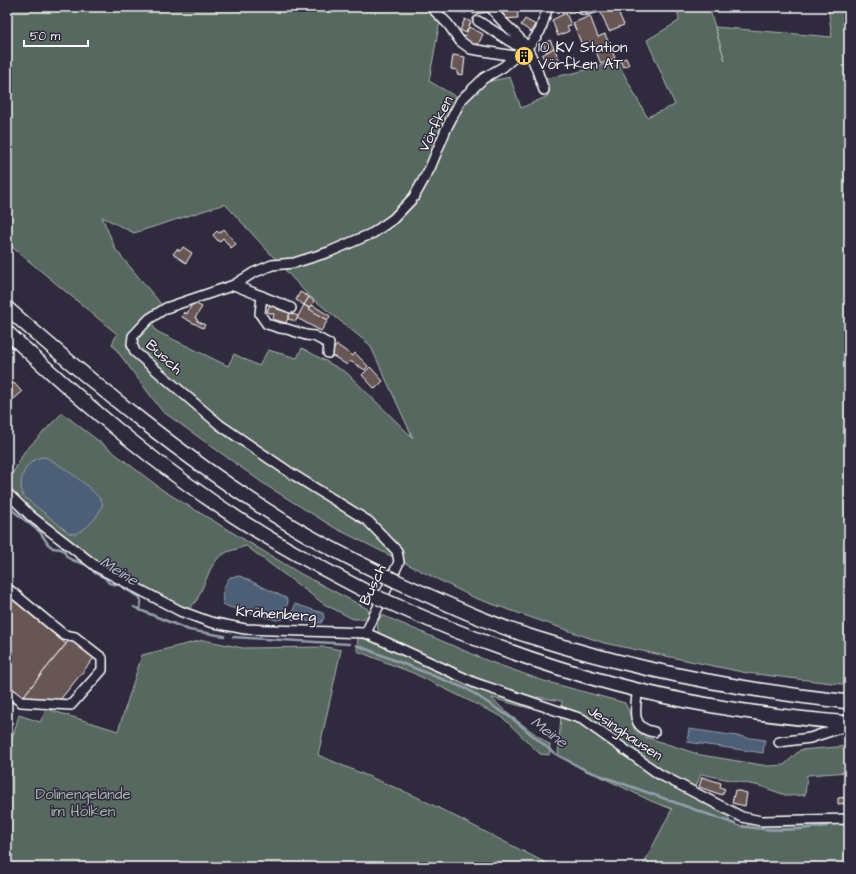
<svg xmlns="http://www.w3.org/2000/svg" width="856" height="874" viewBox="0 0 856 874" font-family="'Architects Daughter',sans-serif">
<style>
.green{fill:#57685f;stroke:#abb4af;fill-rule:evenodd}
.water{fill:#4d5f77;stroke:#949fad}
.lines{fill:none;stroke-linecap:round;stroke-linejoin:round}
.stream{stroke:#949fad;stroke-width:2.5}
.building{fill:#675755;stroke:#fff}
.minor-casing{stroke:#fff;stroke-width:12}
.highway-casing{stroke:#fff;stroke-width:16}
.minor{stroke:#2f2a3d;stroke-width:9}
.highway{stroke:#2f2a3d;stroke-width:13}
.highway-bridge-casing{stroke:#fff;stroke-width:16;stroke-linecap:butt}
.highway-bridge{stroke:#2f2a3d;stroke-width:13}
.labels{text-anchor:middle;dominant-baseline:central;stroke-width:3;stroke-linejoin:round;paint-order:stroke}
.poi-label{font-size:15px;fill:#fff;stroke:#2f2a3d;text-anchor:start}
.street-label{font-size:15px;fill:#fff;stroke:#2f2a3d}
.park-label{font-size:15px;fill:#abb4af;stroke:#2f2a3d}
.water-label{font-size:16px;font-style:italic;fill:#afb7c2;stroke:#2f2a3d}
</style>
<rect width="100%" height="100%" fill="#2f2a3d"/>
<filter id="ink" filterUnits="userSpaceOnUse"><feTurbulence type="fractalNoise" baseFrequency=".025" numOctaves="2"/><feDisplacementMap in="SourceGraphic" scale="8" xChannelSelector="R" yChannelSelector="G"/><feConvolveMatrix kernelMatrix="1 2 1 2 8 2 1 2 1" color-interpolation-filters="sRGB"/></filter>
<g filter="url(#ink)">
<!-- green -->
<g class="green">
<path d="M7,7H466V13L442,10L429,81L460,99L486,82L510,77L521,108L548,96L543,79L574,73L617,61L647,117L675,105L647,40L679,21L677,7H709L725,61L715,27L832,37L828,7H849V685L747,673L604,643L475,598L335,528L267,486L162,411L112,344L117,334L7,243ZM225,204L307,294L370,345L413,438L347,373L302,348L297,358L268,350L259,366L234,354L228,366L156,331L150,319L166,310L116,250L102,217L134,233Z"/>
<polygon points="62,413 164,491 301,574 368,609 369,615 364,619 353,619 324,604 246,546 227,552 218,558 211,568 197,600 188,610 99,562 67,539 10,493 7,488 7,481 14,471 24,452"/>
<polygon points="382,615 488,661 544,681 625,703 630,714 635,731 642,736 701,755 768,766 784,765 800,750 849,746 849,772 807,775 805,795 788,796 760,786 701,774 694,791 727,812 730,823 747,828 748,823 849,822 849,867 642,867 672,809 651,801 558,756 562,701 537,697 532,709 492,698 492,699 499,705 507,713 550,745 549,755 540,754 502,717 413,673 357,651 358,637 380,644 377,622"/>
<polygon points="203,640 243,648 326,647 341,650 318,755 415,796 554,867 7,867 7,756 19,715 40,722 47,709 118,731 142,655"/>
</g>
<!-- water -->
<g class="water">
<path d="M45,457C63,466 92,487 103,503C99,517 88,528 75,534L69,533L23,496C17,479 26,458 45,457Z"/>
<path d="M240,576L286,598L288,602L283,619L276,620L229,607L223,604C221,593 224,586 230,577Z"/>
<polygon points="295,604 323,613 324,618 321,623 291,619"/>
<polygon points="689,729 765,740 763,753 687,742"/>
</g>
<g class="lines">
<!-- stream -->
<g class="stream">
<polyline points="7,506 40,532 48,544 53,548 61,549 64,551 67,557 72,560 88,565 95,573 105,578 109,583 119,585 140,598 141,602 140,610 189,630 224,636"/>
<polyline points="134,607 140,610"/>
<polyline points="233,637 349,644"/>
<polyline points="356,645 467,689 514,720 554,753 585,770 735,824"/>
<path d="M742,826C770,832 799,830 827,826"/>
</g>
</g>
<!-- building -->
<g class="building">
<polygon points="472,7 489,7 490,12 473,14"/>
<polygon points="502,7 517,7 518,18 503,19"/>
<polygon points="562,7 567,7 569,12 563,15 560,8"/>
<polygon points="616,7 624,25 609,31 601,13"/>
<polygon points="566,13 571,25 567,26 569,31 558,36 552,20"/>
<polygon points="590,16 598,37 605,34 615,58 601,64 592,41 582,45 573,23"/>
<polygon points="465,19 471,22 466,33 460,30"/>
<polygon points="525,19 536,25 531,32 521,25"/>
<polygon points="469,27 483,34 477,47 463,40"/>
<polygon points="550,40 554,48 547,52 543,44"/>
<polygon points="554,48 561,63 549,69 542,55"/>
<polygon points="453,55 465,57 463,75 457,74 457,70 451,69"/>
<polygon points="626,58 629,65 623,67 620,60"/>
<polygon points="224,229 236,244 231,248 223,238 219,242 213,235 217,231 219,233"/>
<polygon points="183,247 192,253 186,263 173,254 177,249 180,251"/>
<polygon points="300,292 309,297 304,305 296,300"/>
<polygon points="309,297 314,301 310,308 304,305"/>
<polygon points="271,301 279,304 277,309 290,313 286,323 273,319 274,314 267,312"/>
<polygon points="193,302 202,307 195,318 197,319 197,321 205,325 203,328 182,317 184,312 187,314"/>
<polygon points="304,305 328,320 321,331 297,318"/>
<polygon points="312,305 330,316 328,320 309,309"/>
<polygon points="290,313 298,316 296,321 288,319"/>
<polygon points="337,345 353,356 355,353 368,366 365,370 350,361 347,365 330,354"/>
<polygon points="370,367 383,381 375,389 362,375"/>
<polygon points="7,382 10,386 14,383 22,392 7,405"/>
<polygon points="7,595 66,644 22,698 7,685"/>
<polygon points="71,638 94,658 59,701 22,698"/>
<polygon points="702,777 721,783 720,787 725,789 722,795 699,787"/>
<polygon points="735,790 747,793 745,806 732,803"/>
<polygon points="849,797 849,803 838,804 838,798"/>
</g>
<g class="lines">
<!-- minor casing -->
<g class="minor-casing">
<g id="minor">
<polyline points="431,7 448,24 460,41 471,49 515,56"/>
<path d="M491,7C499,22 517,32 526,47C534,58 539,77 544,90"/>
<polyline points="578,7 585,10 597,7"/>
<polyline points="478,21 524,50"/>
<polyline points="234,285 291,308"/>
<polyline points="262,296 260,314 267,324 280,328 287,329 306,335 314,336 329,344 328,353"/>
<polyline points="7,493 32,517 97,567 180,611 210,622 245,629 366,633 475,683 582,719 659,774 742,817 761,821 849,819"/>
<polyline points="7,588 64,635 75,637 102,658 102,670 71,705 21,702 7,691"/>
<polyline points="366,633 399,562 397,551 368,521 289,472 220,425 135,352 132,344 133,336 149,319 166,308 234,285 253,273 272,265 294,263 329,252 373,233 393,219 414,197 430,168 447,127 461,100 484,78 503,67 532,42 540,31 548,7"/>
<path d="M638,689C635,709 630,728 654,732"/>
<polyline points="779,742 810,738 849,725"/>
</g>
</g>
<!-- highway casing -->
<g class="highway-casing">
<g id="highway">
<path d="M7,308C96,386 188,462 290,525C321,544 355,561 388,577"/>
<path d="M7,332C84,404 169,477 259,532C298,556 338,577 379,598"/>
<path d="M396,581C441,601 487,623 535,638C639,671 741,690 849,702"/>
<path d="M386,601C490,648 600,687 714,706C758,714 804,719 849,723"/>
</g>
</g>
<!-- minor -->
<use href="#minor" class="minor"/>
<!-- highway -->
<use href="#highway" class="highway"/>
<!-- highway-bridge casing -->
<g class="highway-bridge-casing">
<g id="highway-bridge">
<polyline points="388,577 396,581"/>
<polyline points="379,598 386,601"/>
</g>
</g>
<!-- highway-bridge -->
<use href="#highway-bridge" class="highway-bridge"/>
</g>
</g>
<!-- icons -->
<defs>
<g id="building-disc" transform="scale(1)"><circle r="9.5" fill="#ffd166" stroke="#2f2a3d"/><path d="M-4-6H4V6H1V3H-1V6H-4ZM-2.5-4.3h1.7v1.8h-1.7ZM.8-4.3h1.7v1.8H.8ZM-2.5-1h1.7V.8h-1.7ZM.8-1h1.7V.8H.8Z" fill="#111"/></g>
</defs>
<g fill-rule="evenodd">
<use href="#building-disc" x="524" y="56"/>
</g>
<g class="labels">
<!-- poi labels -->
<g class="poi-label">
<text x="538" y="47">10 KV Station<tspan x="538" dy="17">Vörfken AT</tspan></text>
</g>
<!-- street labels -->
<g class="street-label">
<text transform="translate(436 124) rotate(-64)">Vörfken</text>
<text transform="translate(164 357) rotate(42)">Busch</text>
<text transform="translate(373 585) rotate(-65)">Busch</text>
<text transform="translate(276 614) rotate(4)">Krähenberg</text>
<text transform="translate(625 733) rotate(34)">Jesinghausen</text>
</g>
<!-- park labels -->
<g class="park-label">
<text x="83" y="794">Dolinengelände<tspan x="83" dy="17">im Hölken</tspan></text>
</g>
<!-- water labels -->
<g class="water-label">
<text transform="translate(119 571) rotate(32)">Meine</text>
<text transform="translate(549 732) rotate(37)">Meine</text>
</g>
</g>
<!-- margin -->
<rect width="856" height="874" fill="none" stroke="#2f2a3d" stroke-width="24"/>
<rect x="12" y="12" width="832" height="850" fill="none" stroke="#fff" stroke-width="1.5" filter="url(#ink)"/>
<!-- scale -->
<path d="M24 40v6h64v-6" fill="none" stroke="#ffffff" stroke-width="2"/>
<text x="30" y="40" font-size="12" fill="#ffffff" stroke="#2f2a3d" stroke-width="3" paint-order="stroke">50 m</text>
</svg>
